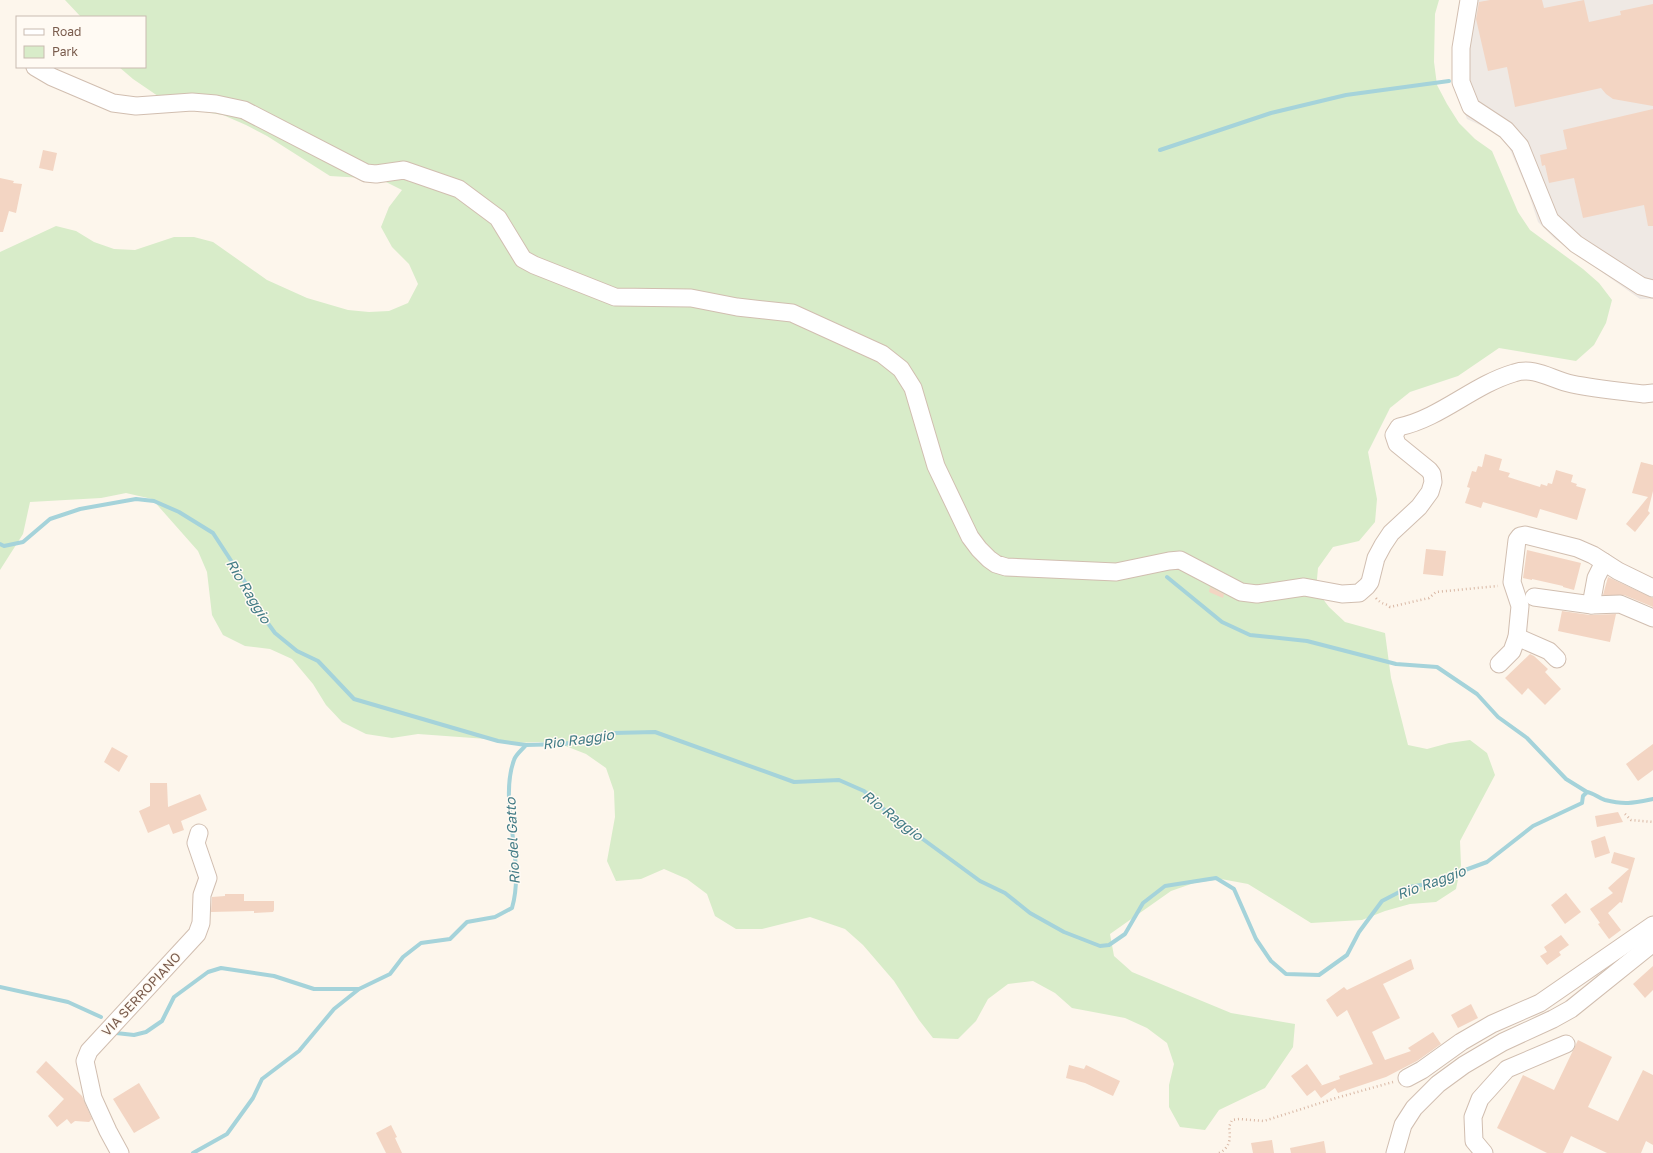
<svg xmlns="http://www.w3.org/2000/svg" width="1653" height="1153" viewBox="0 0 1653 1153" font-family="'Golos Text',sans-serif">
<style>
.industrial{fill:#efe9e4}
.green{fill:#d8ecc9}
.lines{fill:none;stroke-linecap:round;stroke-linejoin:round}
.stream{stroke:#a5d3da;stroke-width:4}
.building{fill:#f3d5c3}
.minor-casing{stroke:#d1beb0;stroke-width:19}
.path{stroke:#d9b8a5;stroke-width:2.5;stroke-dasharray:1 3;stroke-linecap:butt}
.minor{stroke:#fff;stroke-width:17}
.labels{text-anchor:middle;dominant-baseline:central;stroke-width:3;stroke-linejoin:round;paint-order:stroke}
.street-label{font-size:13px;fill:#7a5c4d;stroke:#fffaf3}
.water-label{font-size:14px;font-style:italic;fill:#437c86;stroke:#fffaf3}
</style>
<rect width="100%" height="100%" fill="#fdf6ec"/>
<!-- industrial -->
<polygon class="industrial" points="1462,0 1653,0 1653,299 1640,299 1555,239 1538,222 1527,189 1508,145 1497,133 1467,119 1461,102"/>
<!-- green -->
<polygon class="green" points="65,0 1439,0 1435,14 1434,62 1437,85 1447,104 1459,123 1475,139 1492,151 1518,212 1530,230 1583,269 1599,283 1612,300 1606,323 1594,345 1576,361 1499,348 1458,376 1410,392 1390,408 1368,452 1377,499 1375,522 1359,541 1333,547 1318,568 1316,590 1329,607 1345,622 1385,633 1391,678 1408,745 1427,749 1449,743 1470,740 1487,753 1495,775 1460,841 1461,865 1456,889 1436,902 1410,904 1385,911 1362,920 1311,923 1248,884 1221,879 1194,883 1171,891 1110,934 1114,956 1132,972 1231,1013 1295,1024 1293,1047 1265,1088 1219,1110 1205,1130 1180,1127 1169,1107 1169,1085 1174,1064 1167,1043 1147,1028 1125,1018 1072,1008 1055,993 1033,981 1008,984 988,999 976,1021 958,1039 933,1038 919,1020 894,981 863,945 845,929 810,917 762,929 736,929 715,916 707,894 687,879 664,869 641,879 616,881 607,861 615,817 614,791 606,768 586,754 563,745 539,742 514,743 487,739 418,734 392,738 366,734 342,722 326,705 313,684 292,659 270,649 245,646 223,635 212,615 207,572 198,551 152,499 126,493 101,498 30,502 23,534 0,570 0,252 56,226 76,231 94,242 114,249 135,250 174,237 194,237 213,242 267,280 307,298 348,310 369,312 389,311 408,303 418,284 409,264 392,247 381,227 389,207 402,190 380,179 330,176 267,136 246,125 223,115 174,107 133,79 119,67 145,67 145,17 81,17"/>
<g class="lines">
<!-- stream -->
<g class="stream">
<polyline points="1160,150 1271,113 1346,95 1449,81"/>
<path d="M0,544L4,546L23,542L50,519L80,509L136,499L154,501L179,512L213,533L245,582L251,600L275,633L297,651L318,661L354,699L498,741L526,745L564,744L613,733L655,732L794,782L839,780L864,791L890,815L980,881L1005,893L1030,913L1064,932L1100,946L1109,945L1125,934L1143,903L1165,886L1216,878L1234,889L1256,939L1271,961L1286,974L1319,975L1347,955L1359,932L1382,901L1409,887L1427,884L1487,862L1533,826L1582,803L1583,796L1587,792C1594,793 1598,798 1605,800C1625,805 1633,803 1653,799"/>
<polyline points="1167,577 1222,622 1250,635 1307,641 1396,664 1437,667 1477,694 1498,717 1527,738 1566,779 1587,792"/>
<polyline points="0,987 68,1002 101,1017"/>
<polyline points="116,1033 134,1035 146,1032 162,1021 174,997 208,972 221,968 274,976 314,989 358,989"/>
<path d="M193,1153L227,1134L253,1098L262,1079L299,1051L334,1009L359,989L390,974L403,957L421,943L450,939L467,922L495,917L512,908C526,860 498,804 514,760C516,754 522,750 526,745"/>
</g>
</g>
<!-- building -->
<g class="building">
<polygon points="1490,0 1542,0 1544,8 1584,0 1589,22 1621,15 1620,11 1653,4 1653,106 1613,99 1606,94 1601,88 1515,107 1507,67 1488,71 1476,19 1479,2"/>
<polygon points="1653,109 1653,226 1648,226 1644,205 1583,218 1574,178 1549,183 1545,165 1542,166 1540,155 1567,149 1563,130"/>
<polygon points="43,150 57,153 53,171 39,168"/>
<polygon points="0,178 14,181 13,183 22,184 16,213 9,211 3,232 0,232"/>
<polygon points="1485,454 1502,459 1499,470 1510,473 1508,477 1540,487 1541,484 1547,486 1548,483 1552,484 1556,470 1573,475 1571,482 1577,484 1576,486 1586,489 1577,520 1540,509 1537,518 1483,502 1481,508 1465,503 1470,488 1467,487 1472,471 1476,472 1478,466 1482,467"/>
<polygon points="1641,462 1653,465 1653,491 1648,511 1650,513 1635,532 1626,524 1648,497 1632,493"/>
<polygon points="1426,549 1446,551 1443,576 1423,574"/>
<polygon points="1527,550 1581,563 1574,590 1563,587 1563,586 1532,579 1532,580 1523,578"/>
<polygon points="1608,577 1653,598 1653,607 1624,595 1603,595"/>
<polygon points="1210,587 1224,594 1223,598 1209,592"/>
<polygon points="1562,611 1590,615 1616,614 1610,642 1558,631"/>
<polygon points="1530,654 1534,656 1548,669 1545,672 1561,689 1545,705 1528,688 1522,695 1505,678"/>
<polygon points="1653,744 1653,770 1638,781 1626,764"/>
<polygon points="112,747 128,756 119,772 104,762"/>
<polygon points="150,783 167,783 168,807 200,794 207,810 181,821 184,830 173,834 169,824 148,833 139,811 150,806"/>
<polygon points="1618,812 1623,822 1597,827 1595,816"/>
<polygon points="1605,836 1610,853 1595,858 1591,841"/>
<polygon points="1614,852 1635,858 1622,903 1620,902 1608,913 1621,930 1609,939 1598,924 1600,923 1590,909 1613,893 1608,888 1629,869 1611,863"/>
<polygon points="1566,893 1581,912 1565,924 1551,905"/>
<polygon points="225,894 244,894 244,901 274,901 274,910 273,912 254,913 254,911 211,912 212,897 225,896"/>
<polygon points="1561,935 1569,945 1559,952 1561,955 1547,965 1540,956 1547,952 1544,947"/>
<polygon points="1411,959 1414,969 1383,984 1400,1018 1372,1032 1385,1060 1411,1051 1408,1048 1433,1032 1441,1044 1417,1061 1386,1077 1338,1093 1335,1088 1321,1098 1315,1090 1307,1096 1291,1076 1307,1064 1322,1085 1320,1086 1340,1079 1339,1076 1373,1064 1347,1010 1337,1017 1326,1000 1344,987 1347,990"/>
<polygon points="1653,966 1653,990 1645,998 1633,984"/>
<polygon points="1471,1004 1478,1018 1458,1028 1451,1015"/>
<polygon points="1578,1040 1612,1057 1588,1107 1618,1121 1643,1070 1653,1075 1653,1145 1646,1141 1641,1153 1607,1153 1571,1136 1563,1153 1547,1153 1497,1128 1523,1075 1554,1090"/>
<polygon points="46,1061 82,1096 92,1119 89,1122 75,1121 71,1124 67,1119 57,1127 48,1116 64,1099 36,1072"/>
<polygon points="1069,1065 1084,1069 1086,1065 1120,1081 1113,1096 1085,1083 1066,1078"/>
<polygon points="139,1083 160,1118 134,1133 113,1099"/>
<polygon points="391,1125 397,1137 395,1138 402,1153 386,1153 376,1133"/>
<polygon points="1272,1140 1274,1153 1253,1153 1251,1143"/>
<polygon points="1324,1141 1326,1153 1291,1153 1290,1148"/>
</g>
<g class="lines">
<!-- minor casing -->
<g class="minor-casing">
<g id="minor">
<polyline points="1469,0 1461,48 1461,82 1471,107 1506,130 1520,146 1550,220 1576,244 1641,286 1653,289"/>
<path d="M35,67L52,77L113,103L136,106L192,102L216,104L244,110L366,173L376,174L404,170L459,189L498,218L523,259L534,265L615,297L691,298L737,307L792,313L882,354L901,369L913,388L936,466L970,537L979,549L989,559L996,564L1006,567L1116,572L1169,561L1180,560L1241,592L1257,594L1304,587L1342,594L1359,593L1367,586L1370,582L1376,558L1383,545L1391,533L1419,507L1430,492L1433,482L1432,474L1429,470L1397,444L1394,435L1399,427C1441,418 1473,385 1514,373C1535,366 1552,380 1572,384C1596,389 1620,391 1644,394L1653,393"/>
<polyline points="1534,597 1592,605 1620,604 1653,618"/>
<polyline points="1591,605 1596,578 1604,562"/>
<polyline points="1517,637 1549,651 1557,659"/>
<polyline points="1499,664 1512,651 1517,637 1520,606 1512,582 1517,540 1520,536 1525,535 1577,548 1593,555 1618,571 1653,588"/>
<polyline points="1407,1078 1422,1070 1461,1042 1492,1024 1540,1003 1653,925"/>
<polyline points="120,1153 108,1131 93,1098 85,1061 89,1051 197,934 201,923 202,895 208,878 196,843 199,833"/>
<polyline points="1395,1153 1403,1125 1414,1108 1438,1084 1464,1065 1503,1042 1553,1019 1571,1009 1653,943"/>
<polyline points="1484,1153 1474,1141 1473,1117 1480,1099 1507,1069 1566,1044"/>
</g>
</g>
<!-- path -->
<g class="path">
<path d="M1376,598C1382,605 1386,603 1390,607L1429,598L1436,592L1498,586"/>
<polyline points="1625,814 1631,820 1653,822"/>
<path d="M1219,1153C1230,1148 1231,1138 1229,1127L1232,1120L1239,1119L1264,1121L1336,1098L1393,1082"/>
</g>
<!-- minor -->
<use href="#minor" class="minor"/>
</g>
<g class="labels">
<!-- street labels -->
<g class="street-label">
<text transform="translate(141 994) rotate(-47)">VIA SERROPIANO</text>
</g>
<!-- water labels -->
<g class="water-label">
<text transform="translate(249 591) rotate(59)">Rio Raggio</text>
<text transform="translate(578 739) rotate(-8)">Rio Raggio</text>
<text transform="translate(893 815) rotate(38)">Rio Raggio</text>
<text transform="translate(512 841) rotate(-93)">Rio del Gatto</text>
<text transform="translate(1431 882) rotate(-20)">Rio Raggio</text>
</g>
</g>
<!-- legend -->
<rect x="16" y="16" width="130" height="52" fill="#fffaf3" stroke="#cabbb1"/>
<rect x="24" y="29" width="20" height="6" fill="#ffffff" stroke="#cabbb1"/>
<text x="52" y="36" font-size="12" fill="#7a5c4d">Road</text>
<rect x="24" y="46" width="20" height="12" fill="#d8ecc9" stroke="#cabbb1"/>
<text x="52" y="56" font-size="12" fill="#7a5c4d">Park</text>
</svg>
